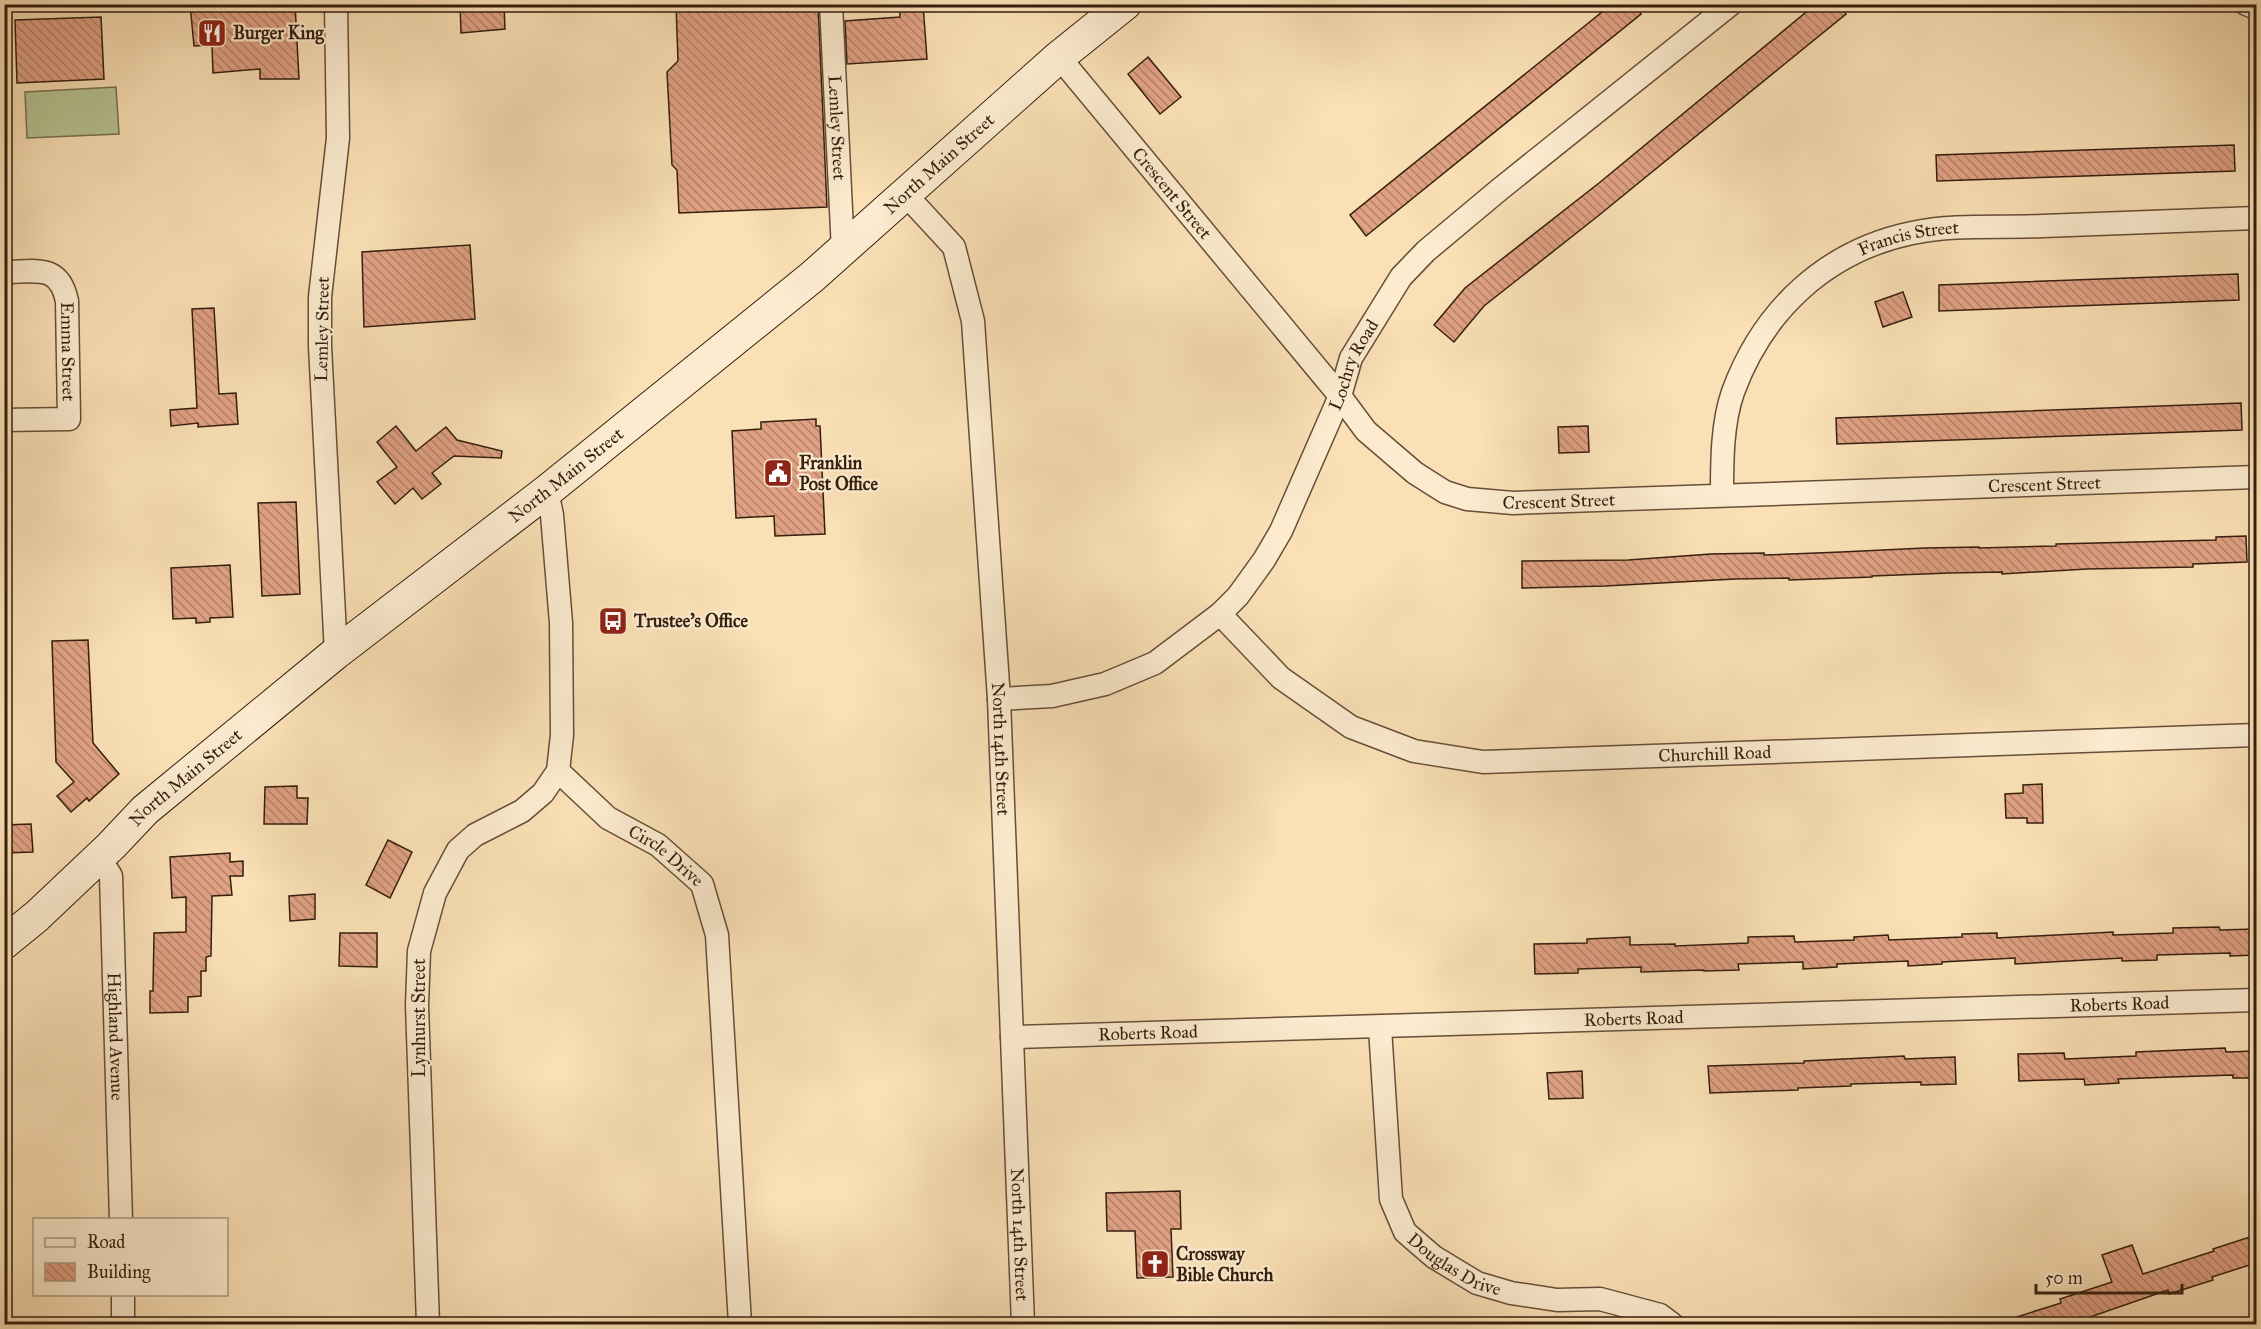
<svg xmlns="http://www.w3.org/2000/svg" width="2261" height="1329" viewBox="0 0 2261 1329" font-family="'IM FELL Great Primer',serif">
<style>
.park{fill:#b7c393;stroke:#767050;stroke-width:1.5}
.building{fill:url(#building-back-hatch);stroke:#341e0e;stroke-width:1.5}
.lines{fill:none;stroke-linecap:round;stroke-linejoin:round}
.street-casing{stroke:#664e38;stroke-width:25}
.secondary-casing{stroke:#341e0e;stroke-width:34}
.street{stroke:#fcebcf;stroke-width:22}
.secondary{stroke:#fcebcf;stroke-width:32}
.labels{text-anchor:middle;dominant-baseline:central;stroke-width:4.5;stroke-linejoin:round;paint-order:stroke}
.poi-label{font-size:18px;font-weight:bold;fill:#341e0e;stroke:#fcebcf;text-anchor:start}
.street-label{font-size:18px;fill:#341e0e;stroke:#fcebcf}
</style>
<defs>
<pattern id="building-back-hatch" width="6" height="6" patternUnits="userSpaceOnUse" patternTransform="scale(1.5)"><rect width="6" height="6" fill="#e0a184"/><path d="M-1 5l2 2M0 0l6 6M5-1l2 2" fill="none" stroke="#b6836a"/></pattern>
</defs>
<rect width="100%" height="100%" fill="#fae0b5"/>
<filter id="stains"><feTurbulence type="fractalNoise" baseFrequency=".00333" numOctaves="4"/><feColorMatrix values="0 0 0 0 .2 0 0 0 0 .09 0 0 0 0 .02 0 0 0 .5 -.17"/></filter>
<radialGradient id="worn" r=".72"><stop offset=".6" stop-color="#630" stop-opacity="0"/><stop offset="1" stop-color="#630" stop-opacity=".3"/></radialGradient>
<!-- park -->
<polygon class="park" points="116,87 119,134 27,138 25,92"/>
<!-- building -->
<g class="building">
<polygon points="190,4 295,4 299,79 260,79 260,69 213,73 212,45 194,46"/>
<polygon points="460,4 504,4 505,29 461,33"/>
<polygon points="676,4 818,4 827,207 679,213 677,170 672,165 667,72 678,61"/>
<polygon points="900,4 923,4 927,59 847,64 845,21 900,17"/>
<polygon points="1612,4 1634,4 1641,14 1366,236 1350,215"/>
<polygon points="1816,4 1839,4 1846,14 1598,216 1484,306 1454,342 1434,325 1465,288 1599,183"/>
<polygon points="101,17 104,79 17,83 15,20"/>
<polygon points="1148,57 1181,97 1160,114 1128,74"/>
<polygon points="2234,145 2235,171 1937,181 1936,155"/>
<polygon points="470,245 475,319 364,327 362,252"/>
<polygon points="2238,274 2239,300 1939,311 1939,285"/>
<polygon points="1903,292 1912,317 1883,327 1875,302"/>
<polygon points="214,308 219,394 236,393 238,424 198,427 198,423 171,426 170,410 197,408 192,309"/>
<polygon points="2241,403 2242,430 1837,444 1836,418"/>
<polygon points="816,419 816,426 820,426 825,534 775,536 774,516 736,518 732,431 761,429 761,422"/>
<polygon points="396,426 416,451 446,427 457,440 502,451 501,458 454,456 432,473 441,484 422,499 413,488 395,504 377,482 397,467 377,442"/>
<polygon points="1588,426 1589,452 1559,453 1558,427"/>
<polygon points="296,502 300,594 262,596 258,503"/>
<polygon points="2246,536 2247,562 2193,564 2193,567 2087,569 2002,574 2002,572 1950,573 1872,576 1872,577 1789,580 1789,578 1735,579 1605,586 1522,588 1522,561 1628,560 1711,554 1764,553 1764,555 1841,552 1925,548 1979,547 1979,548 2056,546 2056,544 2216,540 2216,537"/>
<polygon points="230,565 233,617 210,618 210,622 196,623 196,618 173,619 171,568"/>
<polygon points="88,640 93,743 119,774 89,801 87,798 71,812 57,796 74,782 56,762 52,641"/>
<polygon points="2042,784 2043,823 2027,823 2027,818 2006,818 2005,794 2023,793 2023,785"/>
<polygon points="297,786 297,798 308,798 307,824 264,824 265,787"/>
<polygon points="31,824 33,852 4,853 4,825"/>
<polygon points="388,840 412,852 390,898 366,885"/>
<polygon points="230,853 230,862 243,861 243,876 230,876 232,895 212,896 211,956 206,957 206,971 201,971 201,996 188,997 188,1012 150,1013 150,991 153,991 154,933 186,932 186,897 172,898 170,857"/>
<polygon points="315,894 315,919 290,921 289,896"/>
<polygon points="2219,927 2220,930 2256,929 2256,955 2230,956 2230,953 2157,955 2157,960 2122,961 2122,958 2015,964 2015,958 1942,962 1942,964 1908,966 1908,961 1837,964 1837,967 1803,969 1803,962 1738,964 1739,970 1704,971 1704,970 1641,972 1641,967 1578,969 1578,973 1535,974 1534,944 1587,943 1587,939 1630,937 1630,945 1675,944 1675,946 1748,943 1748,937 1794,936 1795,942 1854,940 1854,937 1888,935 1889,940 1962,937 1962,934 1997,933 1997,938 2113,932 2113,935 2173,933 2173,928"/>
<polygon points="340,933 377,933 377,967 339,966"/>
<polygon points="2225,1048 2226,1052 2256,1051 2256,1078 2233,1078 2233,1075 2171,1077 2118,1079 2119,1083 2085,1085 2084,1079 2019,1081 2018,1054 2064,1053 2065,1059 2136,1056 2136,1052"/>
<polygon points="1904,1056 1905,1059 1955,1057 1956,1084 1921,1085 1921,1082 1851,1084 1851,1086 1798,1088 1798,1090 1710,1093 1708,1066 1804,1063 1804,1061"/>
<polygon points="1582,1071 1583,1098 1549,1099 1547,1073"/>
<polygon points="1180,1191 1181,1229 1171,1229 1173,1277 1137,1278 1135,1231 1107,1231 1106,1193"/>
<polygon points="2256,1235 2256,1263 2212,1277 2213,1280 2169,1294 2168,1290 2070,1324 2004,1324 2004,1321 2061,1303 2060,1299 2112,1282 2102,1255 2132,1245 2143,1274 2214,1251 2213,1249"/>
</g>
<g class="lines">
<!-- street casing -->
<g class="street-casing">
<g id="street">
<polyline points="336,4 338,138 320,297 320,346 336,653"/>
<path id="s1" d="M831,4L843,251"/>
<polyline points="2246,4 2256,8"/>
<path id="s2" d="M1059,57L1340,396L1366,431L1415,473L1445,492L1467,499L1513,503L2256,477"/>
<path id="s3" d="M906,195L954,247L973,321L999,699L1023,1324"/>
<path id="s4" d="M4,272C36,272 59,263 67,301L69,419L4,420"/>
<path id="s5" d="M1722,495C1722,462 1722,423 1733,392C1763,310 1826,251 1912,233C1955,224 1999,228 2043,226C2114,223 2185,221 2256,218"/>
<path id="s6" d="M1220,614L1281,678L1351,727L1414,751L1483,762L2256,735"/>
<path id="s7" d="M999,699L1052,696L1105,684L1155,663L1220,614L1238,596L1264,560L1281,531L1340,396L1351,358L1401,277L1426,251L1499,190L1731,4"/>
<path id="s8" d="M558,771L608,818L658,845L702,884L717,935L740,1324"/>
<path id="s9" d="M99,857L111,876L121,1220"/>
<path id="s10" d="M1380,1028L1391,1199L1405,1232L1434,1257L1477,1283L1511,1293L1557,1300L1600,1299L1660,1315L1672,1324"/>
<path id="s11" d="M1012,1037L2256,1000"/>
<polyline points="123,1294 123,1324"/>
<polyline points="428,1324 417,1005 419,951 435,893 458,850 475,835 522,811 543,793 558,771 562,735 561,623 552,515 547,491"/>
</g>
</g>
<!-- secondary casing -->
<g class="secondary-casing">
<g id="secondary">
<path id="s12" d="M4,943L37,916L111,846L145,810L336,653L547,491L812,277L1059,57L1125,4"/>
</g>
</g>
<!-- street -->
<use href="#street" class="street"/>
<!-- secondary -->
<use href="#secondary" class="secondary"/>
</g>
<!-- icons -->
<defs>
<g id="restaurant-square" transform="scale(1.5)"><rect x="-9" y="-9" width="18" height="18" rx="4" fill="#8f2418" stroke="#fcebcf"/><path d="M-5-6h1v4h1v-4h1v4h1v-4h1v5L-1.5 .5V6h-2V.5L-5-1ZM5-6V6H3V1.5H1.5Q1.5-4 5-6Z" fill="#fff"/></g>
<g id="civic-square" transform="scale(1.5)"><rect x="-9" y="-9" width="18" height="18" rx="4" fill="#8f2418" stroke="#fcebcf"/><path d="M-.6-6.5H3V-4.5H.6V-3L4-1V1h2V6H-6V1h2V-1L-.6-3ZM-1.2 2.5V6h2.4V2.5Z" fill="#fff"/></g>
<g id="bus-square" transform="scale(1.5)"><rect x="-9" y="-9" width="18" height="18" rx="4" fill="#8f2418" stroke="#fcebcf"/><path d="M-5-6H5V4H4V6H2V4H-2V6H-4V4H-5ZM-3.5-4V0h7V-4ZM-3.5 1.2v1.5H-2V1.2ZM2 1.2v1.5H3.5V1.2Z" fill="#fff"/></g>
<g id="church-square" transform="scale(1.5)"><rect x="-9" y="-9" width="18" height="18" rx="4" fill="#8f2418" stroke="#fcebcf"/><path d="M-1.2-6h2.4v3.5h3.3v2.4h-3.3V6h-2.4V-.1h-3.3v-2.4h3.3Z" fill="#fff"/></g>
</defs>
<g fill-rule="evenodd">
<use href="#restaurant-square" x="212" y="33"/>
<use href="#civic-square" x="778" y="473"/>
<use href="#bus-square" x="613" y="621"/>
<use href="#church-square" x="1155" y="1264"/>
</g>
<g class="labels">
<!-- poi labels -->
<g class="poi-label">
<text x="233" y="33">Burger King</text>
<text x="799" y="463">Franklin<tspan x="799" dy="21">Post Office</tspan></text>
<text x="634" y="621">Trustee's Office</text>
<text x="1176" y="1254">Crossway<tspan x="1176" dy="21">Bible Church</tspan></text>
</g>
<!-- street labels -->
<g class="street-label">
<text stroke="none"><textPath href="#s1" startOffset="124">Lemley Street</textPath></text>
<text stroke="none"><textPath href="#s12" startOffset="1218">North Main Street</textPath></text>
<text stroke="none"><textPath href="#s2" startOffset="177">Crescent Street</textPath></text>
<text stroke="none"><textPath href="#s5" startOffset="350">Francis Street</textPath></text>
<text transform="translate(322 329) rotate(-89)">Lemley Street</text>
<text stroke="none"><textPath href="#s4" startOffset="130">Emma Street</textPath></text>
<text stroke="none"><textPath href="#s7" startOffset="528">Lochry Road</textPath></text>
<text stroke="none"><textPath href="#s12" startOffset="732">North Main Street</textPath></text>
<text stroke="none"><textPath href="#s2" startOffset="1185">Crescent Street</textPath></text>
<text stroke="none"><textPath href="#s2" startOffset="699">Crescent Street</textPath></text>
<text stroke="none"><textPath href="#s3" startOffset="576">North 14th Street</textPath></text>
<text stroke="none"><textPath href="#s6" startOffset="543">Churchill Road</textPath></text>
<text stroke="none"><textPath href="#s12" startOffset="246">North Main Street</textPath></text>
<text stroke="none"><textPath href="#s8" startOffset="138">Circle Drive</textPath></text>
<text stroke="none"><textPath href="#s11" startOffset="1108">Roberts Road</textPath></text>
<text transform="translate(419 1018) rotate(-90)">Lynhurst Street</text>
<text stroke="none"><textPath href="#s11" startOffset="622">Roberts Road</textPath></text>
<text stroke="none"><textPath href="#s11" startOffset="136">Roberts Road</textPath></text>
<text stroke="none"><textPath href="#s9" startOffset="183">Highland Avenue</textPath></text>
<text stroke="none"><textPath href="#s3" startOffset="1062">North 14th Street</textPath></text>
<text stroke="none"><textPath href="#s10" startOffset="267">Douglas Drive</textPath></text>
</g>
</g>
<!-- margin -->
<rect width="2261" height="1329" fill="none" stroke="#fae0b5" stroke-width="24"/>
<rect x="6" y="6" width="2249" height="1317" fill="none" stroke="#341e0e" stroke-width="3"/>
<rect x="12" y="12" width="2237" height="1305" fill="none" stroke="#341e0e" stroke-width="1.5"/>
<!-- legend -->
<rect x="33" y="1218" width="195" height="78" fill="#fcebcf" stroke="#ac9982" stroke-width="1.5"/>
<rect x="45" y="1238" width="30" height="9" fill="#fcebcf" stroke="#ac9982" stroke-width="1.5"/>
<text x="87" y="1248" font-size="18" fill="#341e0e">Road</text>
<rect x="45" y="1263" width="30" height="18" fill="url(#building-back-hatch)" stroke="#ac9982" stroke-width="1.5"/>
<text x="87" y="1278" font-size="18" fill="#341e0e">Building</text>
<!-- scale -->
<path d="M2036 1284v9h146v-9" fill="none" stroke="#341e0e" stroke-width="3"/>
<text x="2045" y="1284" font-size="18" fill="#341e0e" stroke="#fcebcf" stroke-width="4.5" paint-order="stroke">50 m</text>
<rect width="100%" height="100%" filter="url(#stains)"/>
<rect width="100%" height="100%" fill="url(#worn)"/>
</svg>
